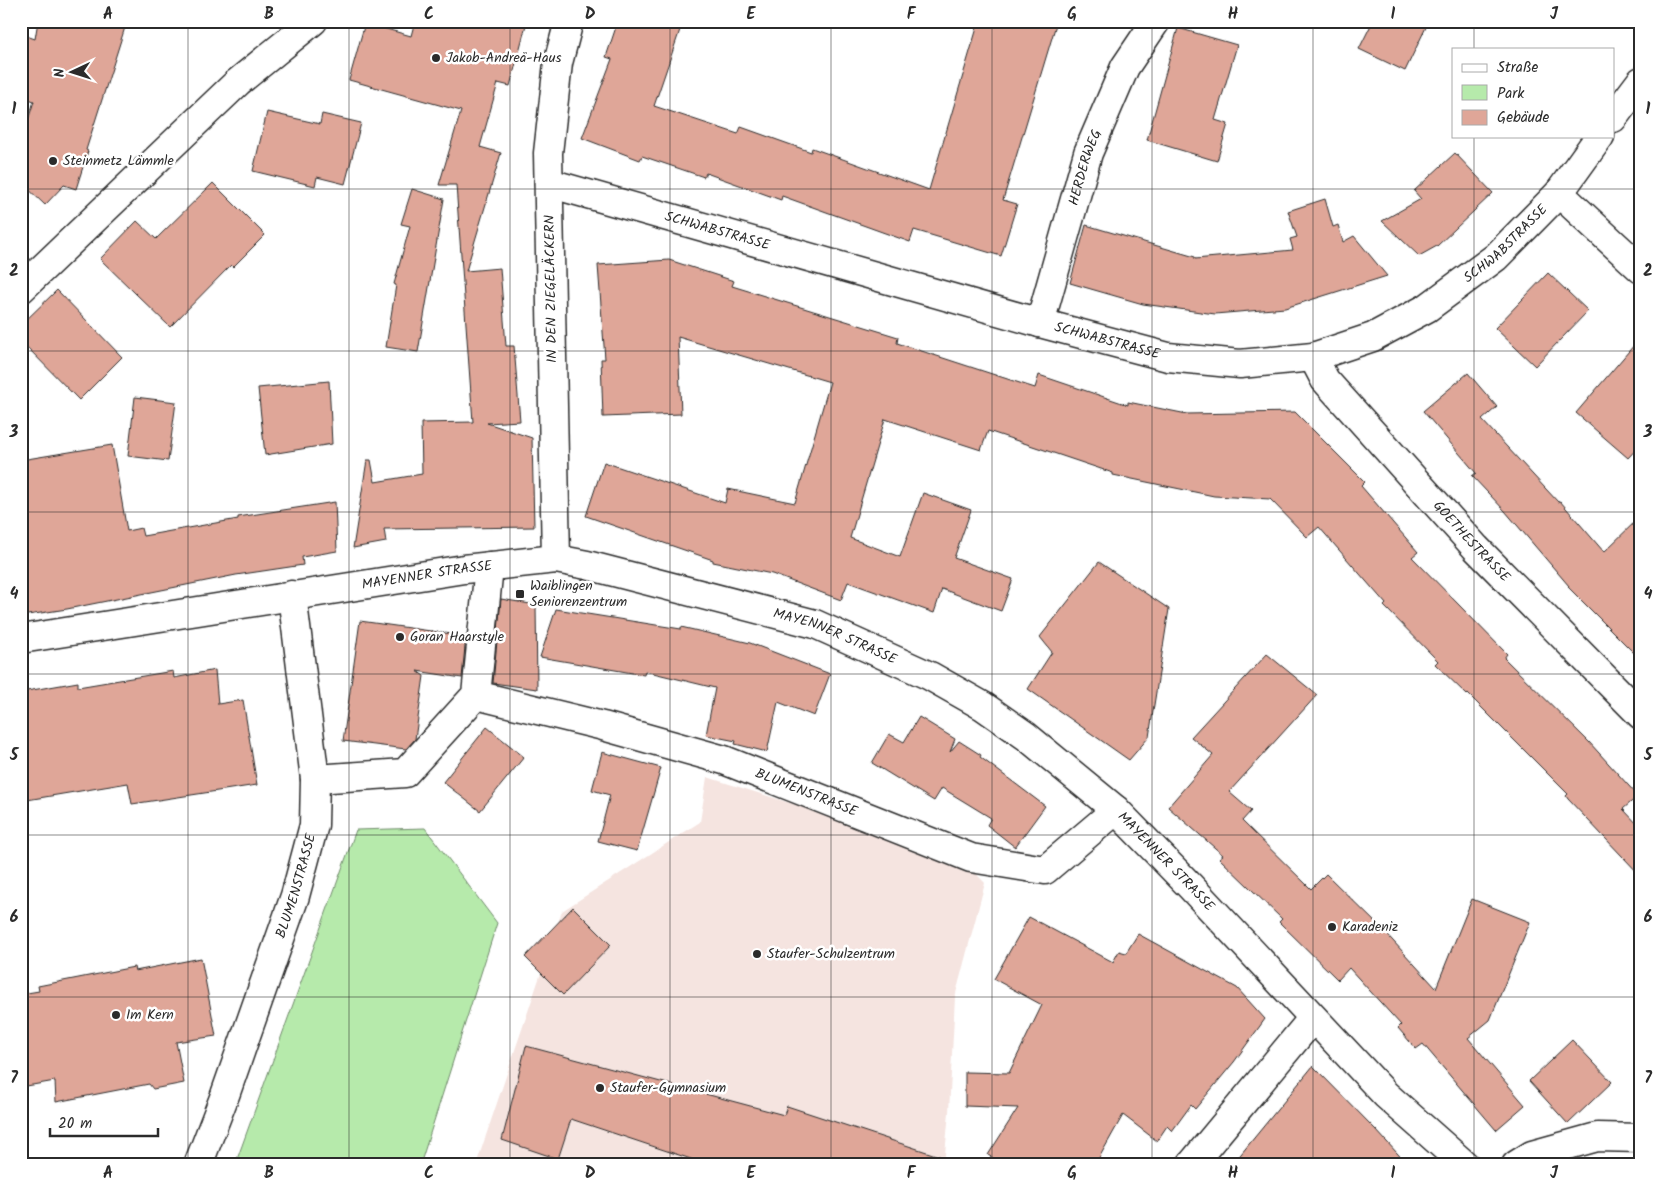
<svg xmlns="http://www.w3.org/2000/svg" width="1662" height="1186" viewBox="0 0 1662 1186" font-family="Kalam,sans-serif">
<style>
.built{fill:#f5e4e0}
.green{fill:#b6eaab;stroke:#708a6b}
.building{fill:#dfa698;stroke:#2b2b2b}
.lines{fill:none;stroke-linecap:round;stroke-linejoin:round}
.minor-casing{stroke:#2b2b2b;stroke-width:31}
.minor{stroke:#fff;stroke-width:28}
.grid{fill:none;stroke:#2b2b2b;stroke-width:1;stroke-opacity:0.55}
.poi-dot{fill:#2b2b2b;stroke:#fff;stroke-width:2}
.labels{text-anchor:middle;dominant-baseline:central;stroke-width:5;stroke-linejoin:round;paint-order:stroke}
.poi-label{font-size:14px;fill:#2b2b2b;stroke:#fff;text-anchor:start}
.street-label{font-size:14px;fill:#2b2b2b;stroke:#fff}
.neatline{fill:none;stroke:#2b2b2b;stroke-width:2}
.grid-label{font-size:16px;text-anchor:middle;font-weight:bold;fill:#2b2b2b}
</style>
<rect width="100%" height="100%" fill="#fff"/>
<filter id="ink" filterUnits="userSpaceOnUse"><feTurbulence type="fractalNoise" baseFrequency=".02" numOctaves="2"/><feDisplacementMap in="SourceGraphic" scale="10" xChannelSelector="R" yChannelSelector="G"/><feConvolveMatrix kernelMatrix="1 2 1 2 8 2 1 2 1" color-interpolation-filters="sRGB"/></filter>
<g filter="url(#ink)">
<!-- built -->
<polygon class="built" points="707,777 959,856 985,883 955,997 949,1112 944,1165 476,1165 562,911 700,822"/>
<!-- green -->
<polygon class="green" points="425,828 497,923 420,1165 235,1165 356,830"/>
<!-- building -->
<g class="building">
<polygon points="38,21 127,21 86,150 88,151 76,189 64,185 45,205 21,182 21,143 34,101 21,96 21,34 35,39"/>
<polygon points="415,21 527,21 510,86 498,83 480,147 501,153 466,271 500,268 506,346 514,346 520,421 487,423 532,438 534,527 384,529 386,542 353,548 367,460 371,460 375,482 422,474 421,423 473,422 456,185 439,185 461,111 349,80 365,23 411,36"/>
<polygon points="618,21 683,21 654,106 738,134 741,127 811,152 812,148 929,190 979,21 1057,21 1003,200 1017,204 1001,256 914,230 910,242 782,196 781,200 706,173 704,177 642,156 640,160 582,138 612,59 606,57"/>
<polygon points="1373,21 1429,21 1405,71 1359,49"/>
<polygon points="1178,28 1237,45 1215,120 1228,124 1217,161 1147,140"/>
<polygon points="267,112 320,124 322,114 361,123 345,184 317,177 315,186 253,171"/>
<polygon points="1455,153 1493,193 1437,246 1419,256 1382,221 1421,199 1414,191"/>
<polygon points="213,183 265,235 233,267 231,265 170,327 100,259 137,221 156,239"/>
<polygon points="412,189 444,199 418,352 386,347 396,285 394,284 410,226 401,224"/>
<polygon points="1325,199 1333,227 1338,225 1343,242 1354,236 1387,276 1285,308 1215,314 1143,304 1070,283 1086,225 1195,257 1195,259 1293,250 1290,239 1297,237 1288,211"/>
<polygon points="669,260 734,281 732,286 898,337 897,343 1035,388 1039,375 1128,405 1128,402 1187,414 1295,412 1365,482 1361,486 1418,552 1412,557 1507,654 1504,658 1589,742 1638,796 1623,809 1641,828 1641,876 1568,799 1566,796 1568,794 1468,694 1467,695 1435,664 1438,661 1384,606 1386,604 1319,527 1307,537 1270,499 1214,496 1113,475 1113,473 988,431 981,450 885,419 850,538 900,557 923,493 971,510 954,558 1013,579 1001,611 942,589 934,613 848,582 841,600 772,574 713,562 713,560 586,516 604,462 725,503 728,489 795,503 830,382 678,337 681,414 603,417 601,359 605,359 598,265"/>
<polygon points="1548,273 1588,311 1535,366 1495,328"/>
<polygon points="57,290 122,357 79,400 21,341 21,325"/>
<polygon points="1641,337 1641,444 1628,458 1576,413"/>
<polygon points="1468,373 1497,407 1482,420 1558,502 1560,501 1604,552 1641,516 1641,660 1568,587 1569,586 1505,511 1472,476 1476,473 1423,411"/>
<polygon points="329,381 332,444 265,455 258,388"/>
<polygon points="135,397 176,402 168,461 128,456"/>
<polygon points="112,445 127,531 141,528 143,536 238,519 238,517 335,502 337,551 302,557 303,565 236,575 67,609 21,616 21,460"/>
<polygon points="1099,562 1169,609 1149,737 1129,760 1028,689 1052,652 1040,637"/>
<polygon points="501,599 536,605 537,689 493,683"/>
<polygon points="556,609 681,629 681,627 750,643 830,674 814,716 778,702 767,752 735,744 736,741 706,735 715,688 645,671 644,675 540,657"/>
<polygon points="360,621 466,636 462,678 417,671 424,676 415,739 406,749 343,741"/>
<polygon points="1267,654 1317,695 1229,792 1251,811 1242,821 1311,889 1326,874 1382,929 1436,988 1472,899 1530,922 1490,1020 1468,1038 1525,1105 1496,1130 1423,1044 1416,1049 1398,1028 1401,1025 1349,968 1338,980 1279,922 1282,919 1219,858 1223,855 1168,807 1213,755 1191,737"/>
<polygon points="215,670 218,704 243,700 257,785 132,804 128,783 21,801 21,692 78,682 78,687 173,671 174,678"/>
<polygon points="919,717 955,739 950,752 959,741 981,755 980,757 1045,806 1015,847 987,825 991,818 942,788 934,801 872,763 889,734 904,742"/>
<polygon points="487,727 524,757 480,811 443,782"/>
<polygon points="602,752 661,768 637,851 598,841 610,795 592,790"/>
<polygon points="573,907 611,945 563,995 525,957"/>
<polygon points="1029,917 1113,962 1119,951 1126,953 1138,934 1237,988 1265,1019 1234,1062 1195,1109 1191,1105 1172,1131 1167,1126 1157,1141 1123,1115 1095,1165 1005,1165 988,1155 1018,1108 965,1106 965,1072 1009,1073 1042,1005 994,979"/>
<polygon points="201,958 216,1036 176,1042 184,1083 153,1089 149,1084 56,1102 55,1081 21,1087 21,994 39,991 38,986 134,967 135,971"/>
<polygon points="1572,1040 1612,1082 1568,1124 1529,1081"/>
<polygon points="526,1046 784,1115 787,1106 948,1159 947,1165 709,1165 571,1119 558,1159 502,1140"/>
<polygon points="1313,1066 1376,1130 1408,1165 1232,1165"/>
</g>
<g class="lines">
<!-- minor casing -->
<g class="minor-casing">
<g id="minor">
<polyline points="1613,118 1641,81"/>
<path id="s1" d="M549,183L1040,323L1168,357L1240,364L1313,357L1373,337L1427,308L1496,257L1559,193L1600,136"/>
<polyline points="1559,193 1641,269"/>
<polyline points="21,289 238,82 313,21"/>
<path id="s2" d="M1040,323L1088,153L1125,67L1156,21"/>
<path id="s3" d="M1313,357L1325,380L1476,548L1641,715"/>
<polyline points="556,559 548,153 558,63 569,21"/>
<path id="s4" d="M21,639L464,569L556,559L587,565L815,624L930,676L983,706L1026,736L1116,810L1190,886L1386,1095L1465,1165"/>
<path id="s5" d="M476,695L603,726L724,760L971,858L1045,870L1116,810"/>
<polyline points="315,779 405,773 476,695 489,566"/>
<path id="s6" d="M198,1165L225,1095L295,896L314,825L315,779L292,595"/>
<polyline points="1191,1165 1313,1018"/>
<polyline points="1516,1165 1532,1155 1597,1137 1641,1138"/>
</g>
</g>
<!-- minor -->
<use href="#minor" class="minor"/>
</g>
</g>
<!-- grid -->
<path class="grid" d="M188,21V1165M349,21V1165M510,21V1165M670,21V1165M831,21V1165M992,21V1165M1152,21V1165M1313,21V1165M1474,21V49M1474,136V1165M21,189H1641M21,351H1641M21,512H1641M21,674H1641M21,835H1641M21,997H1641"/>
<!-- markers -->
<g class="poi-dot">
<circle cx="436" cy="58" r="5"/>
<circle cx="53" cy="161" r="5"/>
<rect x="515" y="589" width="10" height="10" rx="2.5"/>
<circle cx="400" cy="637" r="5"/>
<circle cx="1332" cy="927" r="5"/>
<circle cx="757" cy="954" r="5"/>
<circle cx="116" cy="1015" r="5"/>
<circle cx="600" cy="1088" r="5"/>
</g>
<g class="labels">
<!-- poi labels -->
<g class="poi-label">
<text x="446" y="58">Jakob-Andreä-Haus</text>
<text x="63" y="161">Steinmetz Lämmle</text>
<text x="530" y="586">Waiblingen<tspan x="530" dy="16">Seniorenzentrum</tspan></text>
<text x="410" y="637">Goran Haarstyle</text>
<text x="1342" y="927">Karadeniz</text>
<text x="767" y="954">Staufer-Schulzentrum</text>
<text x="126" y="1015">Im Kern</text>
<text x="610" y="1088">Staufer-Gymnasium</text>
</g>
<!-- street labels -->
<g class="street-label">
<text stroke="none"><textPath href="#s2" startOffset="162">HERDERWEG</textPath></text>
<text stroke="none"><textPath href="#s1" startOffset="175">SCHWABSTRASSE</textPath></text>
<text stroke="none"><textPath href="#s1" startOffset="1015">SCHWABSTRASSE</textPath></text>
<text transform="translate(551 289) rotate(-91)">IN DEN ZIEGELÄCKERN</text>
<text stroke="none"><textPath href="#s1" startOffset="580">SCHWABSTRASSE</textPath></text>
<text stroke="none"><textPath href="#s3" startOffset="244">GOETHESTRASSE</textPath></text>
<text stroke="none"><textPath href="#s4" startOffset="411">MAYENNER STRASSE</textPath></text>
<text stroke="none"><textPath href="#s4" startOffset="831">MAYENNER STRASSE</textPath></text>
<text stroke="none"><textPath href="#s5" startOffset="345">BLUMENSTRASSE</textPath></text>
<text stroke="none"><textPath href="#s4" startOffset="1236">MAYENNER STRASSE</textPath></text>
<text stroke="none"><textPath href="#s6" startOffset="296">BLUMENSTRASSE</textPath></text>
</g>
</g>
<!-- margin -->
<rect width="1662" height="1186" fill="none" stroke="#fff" stroke-width="55"/>
<!-- legend -->
<rect x="1452" y="48" width="162" height="90" fill="#ffffff" stroke="#aaaaaa"/>
<rect x="1462" y="64" width="25" height="8" fill="#ffffff" stroke="#aaaaaa"/>
<text x="1497" y="72" font-size="15" fill="#2b2b2b">Straße</text>
<rect x="1462" y="85" width="25" height="15" fill="#b6eaab" stroke="#aaaaaa"/>
<text x="1497" y="98" font-size="15" fill="#2b2b2b">Park</text>
<rect x="1462" y="110" width="25" height="15" fill="#dfa698" stroke="#aaaaaa"/>
<text x="1497" y="122" font-size="15" fill="#2b2b2b">Gebäude</text>
<!-- north arrow -->
<g transform="translate(72 72) rotate(266)" stroke="#ffffff" stroke-width="4" paint-order="stroke">
<path d="M0-4L9 19L0 12L-9 19Z" fill="#2b2b2b"/>
<text y="-8" font-size="14" font-weight="bold" text-anchor="middle" fill="#2b2b2b">N</text>
</g>
<!-- scale -->
<path d="M50 1128v8h108v-8" fill="none" stroke="#2b2b2b" stroke-width="2.5"/>
<text x="58" y="1128" font-size="15" fill="#2b2b2b" stroke="#ffffff" stroke-width="4" paint-order="stroke">20 m</text>
<rect x="28" y="28" width="1606" height="1130" class="neatline"/>
<g class="grid-label">
<text x="108" y="19">A</text>
<text x="269" y="19">B</text>
<text x="429" y="19">C</text>
<text x="590" y="19">D</text>
<text x="751" y="19">E</text>
<text x="911" y="19">F</text>
<text x="1072" y="19">G</text>
<text x="1233" y="19">H</text>
<text x="1393" y="19">I</text>
<text x="1554" y="19">J</text>
<text x="14" y="114">1</text>
<text x="1648" y="114">1</text>
<text x="14" y="276">2</text>
<text x="1648" y="276">2</text>
<text x="14" y="437">3</text>
<text x="1648" y="437">3</text>
<text x="14" y="599">4</text>
<text x="1648" y="599">4</text>
<text x="14" y="760">5</text>
<text x="1648" y="760">5</text>
<text x="14" y="922">6</text>
<text x="1648" y="922">6</text>
<text x="14" y="1083">7</text>
<text x="1648" y="1083">7</text>
<text x="108" y="1178">A</text>
<text x="269" y="1178">B</text>
<text x="429" y="1178">C</text>
<text x="590" y="1178">D</text>
<text x="751" y="1178">E</text>
<text x="911" y="1178">F</text>
<text x="1072" y="1178">G</text>
<text x="1233" y="1178">H</text>
<text x="1393" y="1178">I</text>
<text x="1554" y="1178">J</text>
</g>
</svg>
